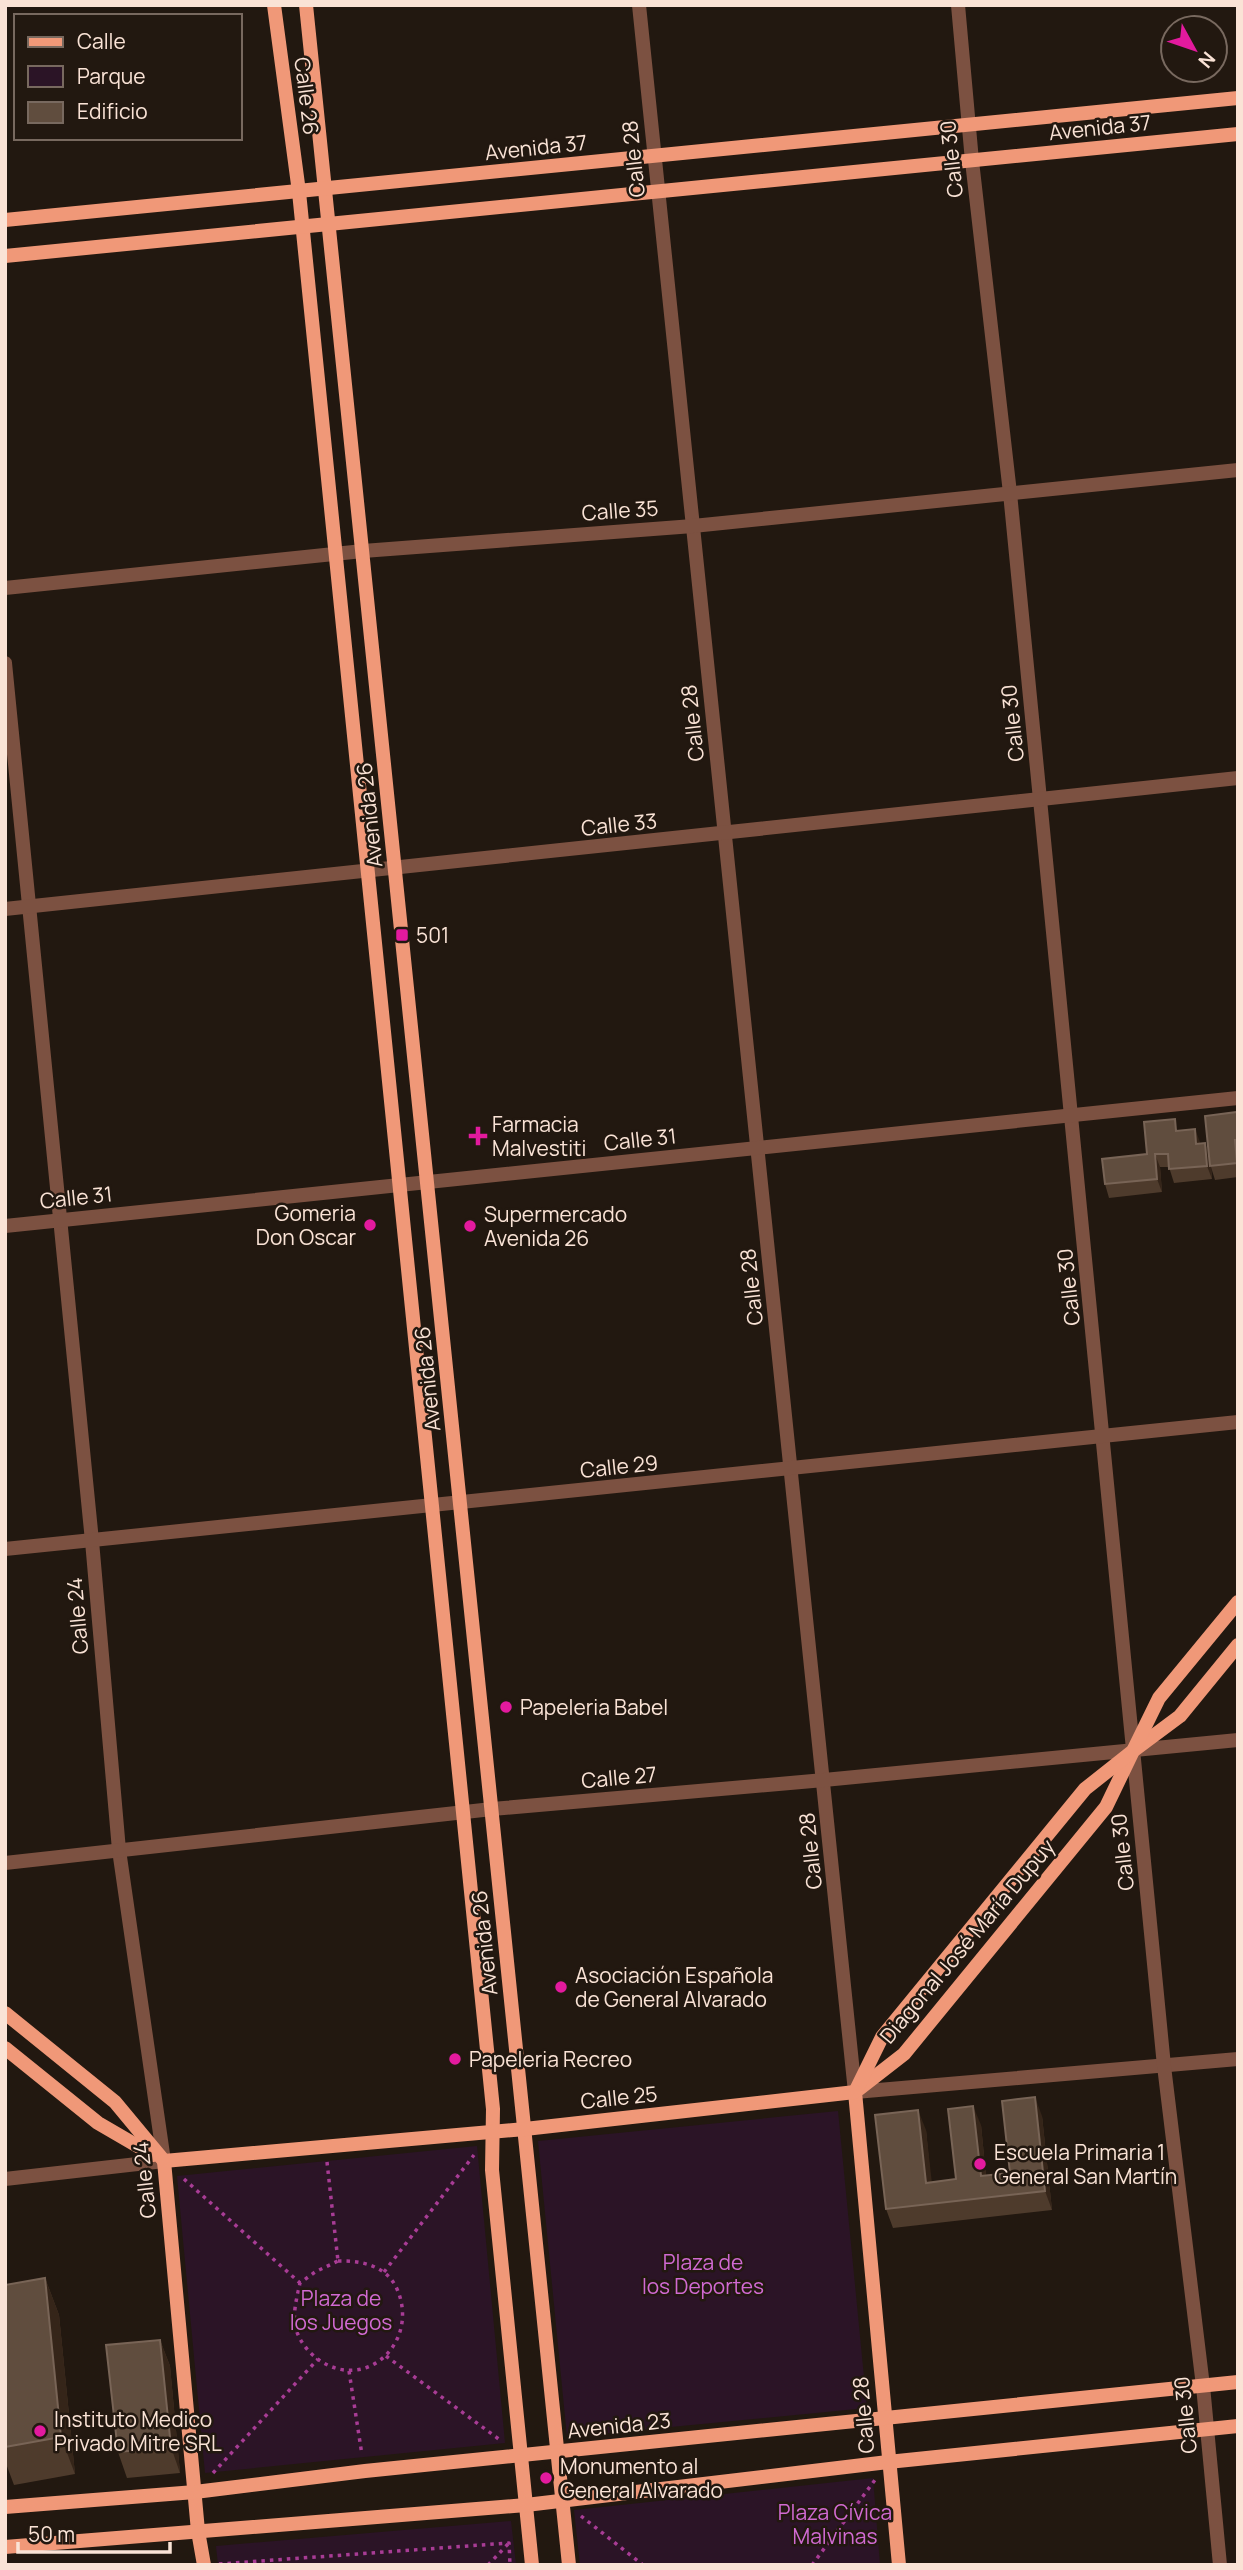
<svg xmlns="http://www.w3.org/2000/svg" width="1243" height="2570" viewBox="0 0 1243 2570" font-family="Manrope,sans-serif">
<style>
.green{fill:#2b1426}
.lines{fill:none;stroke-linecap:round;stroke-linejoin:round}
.path{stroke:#a83c95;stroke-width:3.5;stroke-dasharray:3.5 5;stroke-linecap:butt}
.street{stroke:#7c5141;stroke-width:14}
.secondary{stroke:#f09878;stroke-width:14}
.wall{fill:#4e3b2c}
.shaded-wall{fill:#352519}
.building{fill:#604d3e;stroke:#786456;stroke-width:2}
.poi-dot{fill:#e31a9e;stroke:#221810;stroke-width:2.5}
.labels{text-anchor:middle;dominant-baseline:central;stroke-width:5;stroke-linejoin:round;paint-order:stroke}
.street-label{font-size:21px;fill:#fae3d6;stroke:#221810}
.poi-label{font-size:21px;fill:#fae3d6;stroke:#221810;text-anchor:start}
.park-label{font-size:21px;fill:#d16ad2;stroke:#221810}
</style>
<rect width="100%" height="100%" fill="#221810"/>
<!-- green -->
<g class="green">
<polygon points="838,2111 867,2408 567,2437 538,2141"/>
<polygon points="477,2146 505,2443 205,2473 177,2176"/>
<polygon points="873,2478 880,2565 580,2565 574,2510"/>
<polygon points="511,2521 516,2565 218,2565 216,2546"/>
</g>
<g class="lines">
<!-- path -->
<g class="path">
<polyline points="327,2162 338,2261"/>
<polyline points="184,2179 300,2283"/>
<path d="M338,2261C361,2260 387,2266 397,2289C420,2341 367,2393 319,2360C308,2352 298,2340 295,2325C293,2311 297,2297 300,2283L315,2272Z"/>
<polyline points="384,2272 474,2155"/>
<polyline points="386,2356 500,2440"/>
<polyline points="349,2371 362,2455"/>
<polyline points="213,2473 318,2359"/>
<polyline points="581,2516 643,2565"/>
<polyline points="219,2564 509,2543 510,2565"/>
<polyline points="488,2565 509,2543"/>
<polyline points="812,2565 875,2480"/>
</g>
<!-- street -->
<g class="street">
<polyline points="639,5 855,2092 1238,2059"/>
<polyline points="958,5 972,161 1010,493 1164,2066 1203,2386 1220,2565"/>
<polyline points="5,588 363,551 693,526 1238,470"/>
<polyline points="5,663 92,1541 119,1850 164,2161 5,2179"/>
<polyline points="5,909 1238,778"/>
<polyline points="5,1226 1238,1098"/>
<polyline points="5,1549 1238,1422"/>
<polyline points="5,1863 492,1809 824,1780 1238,1740"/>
</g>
<!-- secondary -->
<g class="secondary">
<polyline points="274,5 299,192 493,2109 492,2170 532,2565"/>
<polyline points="306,5 569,2565"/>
<polyline points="5,220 1238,98"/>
<polyline points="5,256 1238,134"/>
<polyline points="5,2013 115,2102 164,2161"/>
<polyline points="5,2048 98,2123 153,2155"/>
<polyline points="859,2089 904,2054 1106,1807 1133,1751 1180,1716 1238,1645"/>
<polyline points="855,2092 882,2037 1085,1789 1133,1751 1159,1698 1238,1602"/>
<polyline points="855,2092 899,2565"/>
<polyline points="164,2161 525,2129 855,2092"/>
<polyline points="164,2161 198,2531 204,2565"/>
<polyline points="5,2507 195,2492 365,2471 1238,2382"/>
<polyline points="5,2547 526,2505 888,2462 1238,2426"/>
</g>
</g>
<!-- wall -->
<g class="wall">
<polygon points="1238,1114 1238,1177 1215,1180 1211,1167 1212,1179 1174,1183 1169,1167 1160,1167 1162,1192 1109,1198 1105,1184 1180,1130 1200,1143 1205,1143 1209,1155"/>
<polygon points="1042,2116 1052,2210 893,2228 886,2209 926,2130 931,2182 956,2179 981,2125 986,2176 1010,2173"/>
<polygon points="45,2278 59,2315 75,2474 14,2485 5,2461 5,2285"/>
<polygon points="160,2340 170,2366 180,2473 127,2478 118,2452"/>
</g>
<!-- shaded-wall -->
<g class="shaded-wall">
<polygon points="1195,1129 1200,1142 1201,1157 1196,1144"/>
<polygon points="1235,1140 1238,1148 1238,1165 1237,1163"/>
<polygon points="1205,1143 1210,1156 1212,1179 1207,1166"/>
<polygon points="1155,1154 1160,1167 1162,1192 1157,1179"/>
<polygon points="1035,2097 1042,2116 1052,2210 1045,2191"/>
<polygon points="973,2106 981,2125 988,2196 981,2176"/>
<polygon points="918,2110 926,2130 934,2202 926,2183"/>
<polygon points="45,2278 59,2315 75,2474 61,2437"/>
<polygon points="160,2340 170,2366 180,2473 171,2447"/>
</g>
<!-- building -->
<g class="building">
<polygon points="1237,1112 1238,1140 1235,1140 1237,1163 1210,1166 1205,1116"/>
<polygon points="1175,1119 1176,1131 1195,1129 1196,1144 1205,1143 1207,1166 1169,1169 1168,1154 1155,1154 1157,1179 1105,1184 1102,1159 1147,1154 1144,1122"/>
<polygon points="1035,2097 1045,2191 886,2209 875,2115 918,2110 926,2183 956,2179 948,2109 973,2106 981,2176 1010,2173 1002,2101"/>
<polygon points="45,2278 61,2437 5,2447 5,2285"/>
<polygon points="160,2340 171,2447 118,2452 106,2345"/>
</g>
<!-- markers -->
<g class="poi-dot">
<rect x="395" y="928" width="14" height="14" rx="3.5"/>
<path d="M474.5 1125.5h7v7h7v7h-7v7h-7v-7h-7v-7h7z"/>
<circle cx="370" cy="1225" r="7"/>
<circle cx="470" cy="1226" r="7"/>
<circle cx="506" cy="1707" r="7"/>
<circle cx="561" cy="1987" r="7"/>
<circle cx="455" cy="2059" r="7"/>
<circle cx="980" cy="2164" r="7"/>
<circle cx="40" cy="2431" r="7"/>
<circle cx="546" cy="2478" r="7"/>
</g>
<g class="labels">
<!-- street labels -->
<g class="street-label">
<text transform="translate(307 96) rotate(83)">Calle 26</text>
<text transform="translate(1100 127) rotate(-6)">Avenida 37</text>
<text transform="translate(536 147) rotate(-6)">Avenida 37</text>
<text transform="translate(633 159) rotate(-96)">Calle 28</text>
<text transform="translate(951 159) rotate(-96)">Calle 30</text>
<text transform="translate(620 510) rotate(-4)">Calle 35</text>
<text transform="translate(692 723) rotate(-96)">Calle 28</text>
<text transform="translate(1012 723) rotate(-96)">Calle 30</text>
<text transform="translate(369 815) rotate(-96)">Avenida 26</text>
<text transform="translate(619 824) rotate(-6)">Calle 33</text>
<text transform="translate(640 1139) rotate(-6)">Calle 31</text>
<text transform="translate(76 1197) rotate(-6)">Calle 31</text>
<text transform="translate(751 1287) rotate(-96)">Calle 28</text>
<text transform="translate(1068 1287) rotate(-96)">Calle 30</text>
<text transform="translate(427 1379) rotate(-96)">Avenida 26</text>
<text transform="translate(619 1466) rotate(-6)">Calle 29</text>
<text transform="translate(77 1616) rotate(-95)">Calle 24</text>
<text transform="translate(619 1777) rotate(-5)">Calle 27</text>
<text transform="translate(810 1851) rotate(-96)">Calle 28</text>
<text transform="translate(1122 1852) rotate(-96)">Calle 30</text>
<text transform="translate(967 1941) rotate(-50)">Diagonal José María Dupuy</text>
<text transform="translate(484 1943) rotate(-96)">Avenida 26</text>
<text transform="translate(619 2097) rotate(-6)">Calle 25</text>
<text transform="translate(144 2180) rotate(-96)">Calle 24</text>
<text transform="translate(863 2415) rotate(-95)">Calle 28</text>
<text transform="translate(1185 2415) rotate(-96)">Calle 30</text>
<text transform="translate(619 2425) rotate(-6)">Avenida 23</text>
</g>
<!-- poi labels -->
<g class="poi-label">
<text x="416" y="935">501</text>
<text x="492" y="1124">Farmacia<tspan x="492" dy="24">Malvestiti</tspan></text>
<text x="356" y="1213" text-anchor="end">Gomeria<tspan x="356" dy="24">Don Oscar</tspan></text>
<text x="484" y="1214">Supermercado<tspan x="484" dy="24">Avenida 26</tspan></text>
<text x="520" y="1707">Papeleria Babel</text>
<text x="575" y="1975">Asociación Española<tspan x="575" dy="24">de General Alvarado</tspan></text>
<text x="469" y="2059">Papeleria Recreo</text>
<text x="994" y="2152">Escuela Primaria 1<tspan x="994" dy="24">General San Martín</tspan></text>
<text x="54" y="2419">Instituto Medico<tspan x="54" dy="24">Privado Mitre SRL</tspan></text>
<text x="560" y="2466">Monumento al<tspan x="560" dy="24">General Alvarado</tspan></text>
</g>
<!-- park labels -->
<g class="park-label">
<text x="703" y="2262">Plaza de<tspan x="703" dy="24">los Deportes</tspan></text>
<text x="341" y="2298">Plaza de<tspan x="341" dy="24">los Juegos</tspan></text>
<text x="835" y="2512">Plaza Cívica<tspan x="835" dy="24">Malvinas</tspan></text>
</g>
</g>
<!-- border -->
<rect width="1243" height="2570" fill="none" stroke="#fae3d6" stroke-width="14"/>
<!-- legend -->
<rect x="14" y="14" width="228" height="126" fill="#221810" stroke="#78695f" stroke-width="2"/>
<rect x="28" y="37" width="35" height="10" fill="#f09878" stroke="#78695f" stroke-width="2"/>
<text x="77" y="49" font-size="21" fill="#fae3d6">Calle</text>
<rect x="28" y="66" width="35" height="21" fill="#2b1426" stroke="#78695f" stroke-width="2"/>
<text x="77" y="84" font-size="21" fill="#fae3d6">Parque</text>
<rect x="28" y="102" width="35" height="21" fill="#604d3e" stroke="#78695f" stroke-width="2"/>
<text x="77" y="119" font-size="21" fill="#fae3d6">Edificio</text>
<!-- north arrow -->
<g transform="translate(1194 49) rotate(130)"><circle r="33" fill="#221810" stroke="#78695f" stroke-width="2"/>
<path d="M0-5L12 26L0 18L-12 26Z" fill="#e31a9e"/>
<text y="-10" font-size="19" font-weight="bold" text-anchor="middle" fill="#fae3d6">N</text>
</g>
<!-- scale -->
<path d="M18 2542v10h152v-10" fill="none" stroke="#fae3d6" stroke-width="3.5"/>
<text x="28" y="2542" font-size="21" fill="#fae3d6" stroke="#221810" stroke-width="5" paint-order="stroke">50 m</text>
</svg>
